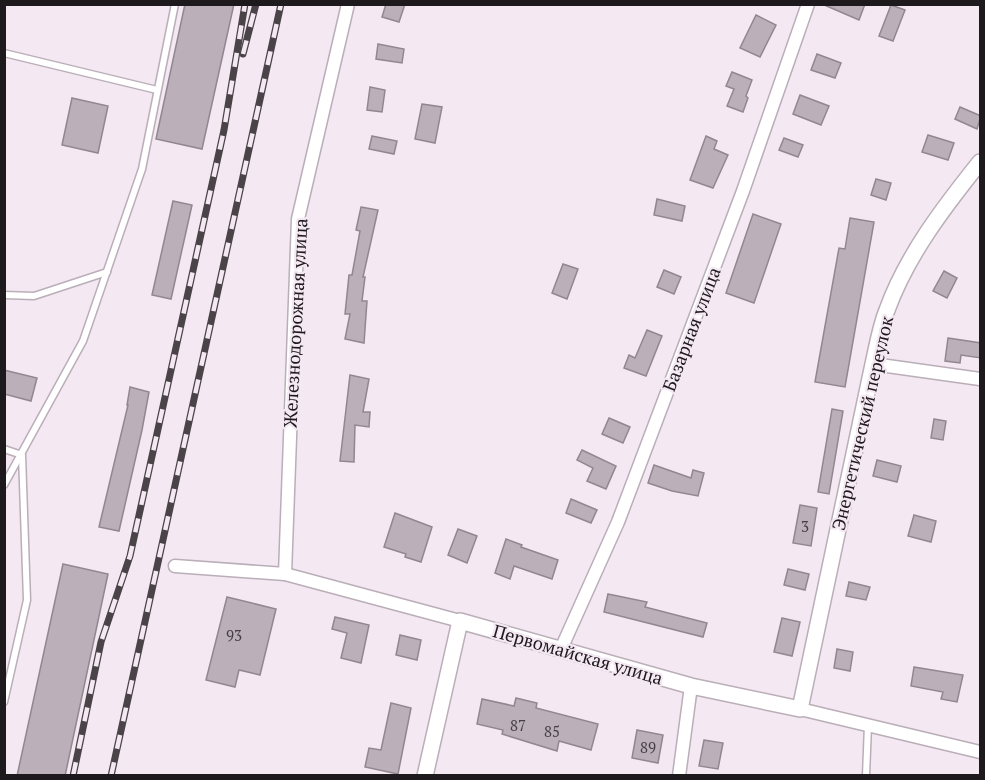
<svg xmlns="http://www.w3.org/2000/svg" width="985" height="780" viewBox="0 0 985 780" font-family="'PT Serif',serif">
<style>
.building{fill:#bbafb9;stroke:#928791;stroke-width:1.5}
.lines{fill:none;stroke-linecap:round;stroke-linejoin:round}
.service-casing{stroke:#baaeb8;stroke-width:9}
.minor-casing{stroke:#baaeb8;stroke-width:15}
.tertiary-casing{stroke:#baaeb8;stroke-width:18}
.service{stroke:#fff;stroke-width:6}
.minor{stroke:#fff;stroke-width:12}
.tertiary{stroke:#fff;stroke-width:15}
.rail-casing{stroke:#4a4348;stroke-width:7}
.rail{stroke:#f4e8f2;stroke-width:4.5;stroke-dasharray:14;stroke-linecap:butt}
.labels{text-anchor:middle;dominant-baseline:central;stroke-width:4.5;stroke-linejoin:round;paint-order:stroke}
.number-label{font-size:15px;fill:#453e44}
.street-label{font-size:18px;fill:#1e191d;stroke:#f4e8f2}
</style>
<rect width="100%" height="100%" fill="#f4e8f2"/>
<!-- building -->
<g class="building">
<polygon points="185,4 234,4 202,149 156,139"/>
<polygon points="386,4 405,4 399,22 382,17"/>
<polygon points="822,4 865,4 859,20"/>
<polygon points="891,5 905,10 893,41 879,36"/>
<polygon points="756,15 776,25 760,57 740,48"/>
<polygon points="378,44 404,49 402,63 376,59"/>
<polygon points="817,54 841,63 835,78 811,70"/>
<polygon points="732,72 752,80 746,96 748,98 743,112 727,106 734,89 726,86"/>
<polygon points="370,87 385,90 382,112 367,110"/>
<polygon points="800,95 829,106 821,125 793,114"/>
<polygon points="72,98 108,106 98,153 62,145"/>
<polygon points="422,104 442,107 435,143 415,139"/>
<polygon points="960,107 981,116 977,129 955,119"/>
<polygon points="928,135 954,143 948,160 922,152"/>
<polygon points="372,136 397,141 394,154 369,149"/>
<polygon points="706,136 717,141 714,149 728,155 713,188 690,180"/>
<polygon points="784,138 803,145 798,157 779,150"/>
<polygon points="876,179 891,183 886,200 871,195"/>
<polygon points="657,199 685,206 682,221 654,215"/>
<polygon points="173,201 192,205 171,299 152,295"/>
<polygon points="361,207 378,210 363,277 365,277 362,301 367,301 364,343 345,339 350,314 345,314 349,275 352,275 360,231 356,230"/>
<polygon points="753,214 781,224 754,303 726,293"/>
<polygon points="850,218 874,222 845,387 815,382 839,248 845,249"/>
<polygon points="563,264 578,269 567,299 552,293"/>
<polygon points="664,270 681,277 674,294 657,287"/>
<polygon points="944,271 957,278 947,298 933,291"/>
<polygon points="647,330 662,336 646,376 624,368 629,355 635,358"/>
<polygon points="948,338 981,343 981,358 961,355 960,363 945,361"/>
<polygon points="4,370 37,378 31,401 4,394"/>
<polygon points="350,375 369,379 363,412 370,412 369,427 355,425 354,462 340,461"/>
<polygon points="130,387 149,392 142,430 119,531 99,527 128,405 127,405"/>
<polygon points="832,409 843,411 829,494 818,492"/>
<polygon points="609,418 630,427 623,443 602,434"/>
<polygon points="934,419 946,421 943,440 931,438"/>
<polygon points="582,450 616,466 606,489 587,481 593,468 577,460"/>
<polygon points="877,460 901,466 897,482 873,476"/>
<polygon points="654,465 691,478 693,470 704,473 698,496 672,491 648,483"/>
<polygon points="571,499 597,510 591,523 566,513"/>
<polygon points="800,505 817,508 811,546 793,543"/>
<polygon points="395,513 432,527 421,562 405,557 406,554 384,547"/>
<polygon points="914,515 936,521 931,542 908,536"/>
<polygon points="458,529 477,536 467,563 448,555"/>
<polygon points="506,539 522,545 521,547 558,560 552,579 514,566 510,579 495,573"/>
<polygon points="63,564 108,574 65,776 17,776"/>
<polygon points="788,569 809,574 805,590 784,585"/>
<polygon points="849,582 870,587 866,600 846,596"/>
<polygon points="608,594 647,602 645,607 707,623 703,637 604,612"/>
<polygon points="227,597 276,609 260,675 239,670 235,687 206,680"/>
<polygon points="335,617 369,625 361,663 341,658 347,633 332,629"/>
<polygon points="782,618 800,622 792,656 774,652"/>
<polygon points="400,635 421,640 417,660 396,655"/>
<polygon points="837,649 853,652 850,671 834,668"/>
<polygon points="914,667 963,675 957,702 941,699 943,692 911,686"/>
<polygon points="516,698 537,703 536,708 598,724 591,750 559,741 557,751 502,734 503,730 477,724 482,699 514,706"/>
<polygon points="391,703 411,708 398,774 365,767 369,748 381,750"/>
<polygon points="637,730 663,735 658,763 632,758"/>
<polygon points="704,740 723,743 718,769 699,766"/>
</g>
<g class="lines">
<!-- service casing -->
<g class="service-casing">
<g id="service">
<polyline points="4,53 157,90"/>
<polyline points="4,295 34,296 107,272"/>
<polyline points="4,449 22,455 27,600 4,702"/>
<polyline points="4,485 83,341 142,169 175,4"/>
<polyline points="866,776 868,725"/>
</g>
</g>
<!-- minor casing -->
<g class="minor-casing">
<g id="minor">
<polyline points="873,364 980,379"/>
<polyline points="175,566 285,574 460,621"/>
<polyline points="285,574 298,219 348,4"/>
<polyline points="561,649 618,522 743,191 808,4"/>
<polyline points="800,709 980,752"/>
<polyline points="679,776 691,686"/>
</g>
</g>
<!-- tertiary casing -->
<g class="tertiary-casing">
<path id="tertiary" d="M425,776L460,621L691,686L800,709L873,364C877,347 880,327 887,310C907,255 944,207 980,162"/>
</g>
<!-- service -->
<use href="#service" class="service"/>
<!-- minor -->
<use href="#minor" class="minor"/>
<!-- tertiary -->
<use href="#tertiary" class="tertiary"/>
<!-- rail casing -->
<g class="rail-casing">
<g id="rail">
<polyline points="243,54 256,4"/>
<polyline points="73,776 101,642 130,556 224,130 245,4"/>
<polyline points="111,776 281,4"/>
</g>
</g>
<!-- rail -->
<use href="#rail" class="rail"/>
</g>
<g class="labels">
<!-- number labels -->
<g class="number-label">
<text x="805" y="526">3</text>
<text x="234" y="635">93</text>
<text x="518" y="725">87</text>
<text x="552" y="731">85</text>
<text x="648" y="747">89</text>
</g>
<!-- street labels -->
<g class="street-label">
<text transform="translate(295 323) rotate(-87)">Железнодорожная улица</text>
<text transform="translate(691 329) rotate(-69)">Базарная улица</text>
<text transform="translate(862 423) rotate(-77)">Энергетический переулок</text>
<text transform="translate(578 654) rotate(16)">Первомайская улица</text>
</g>
</g>
<!-- border -->
<rect width="985" height="780" fill="none" stroke="#1e191d" stroke-width="12"/>
</svg>
